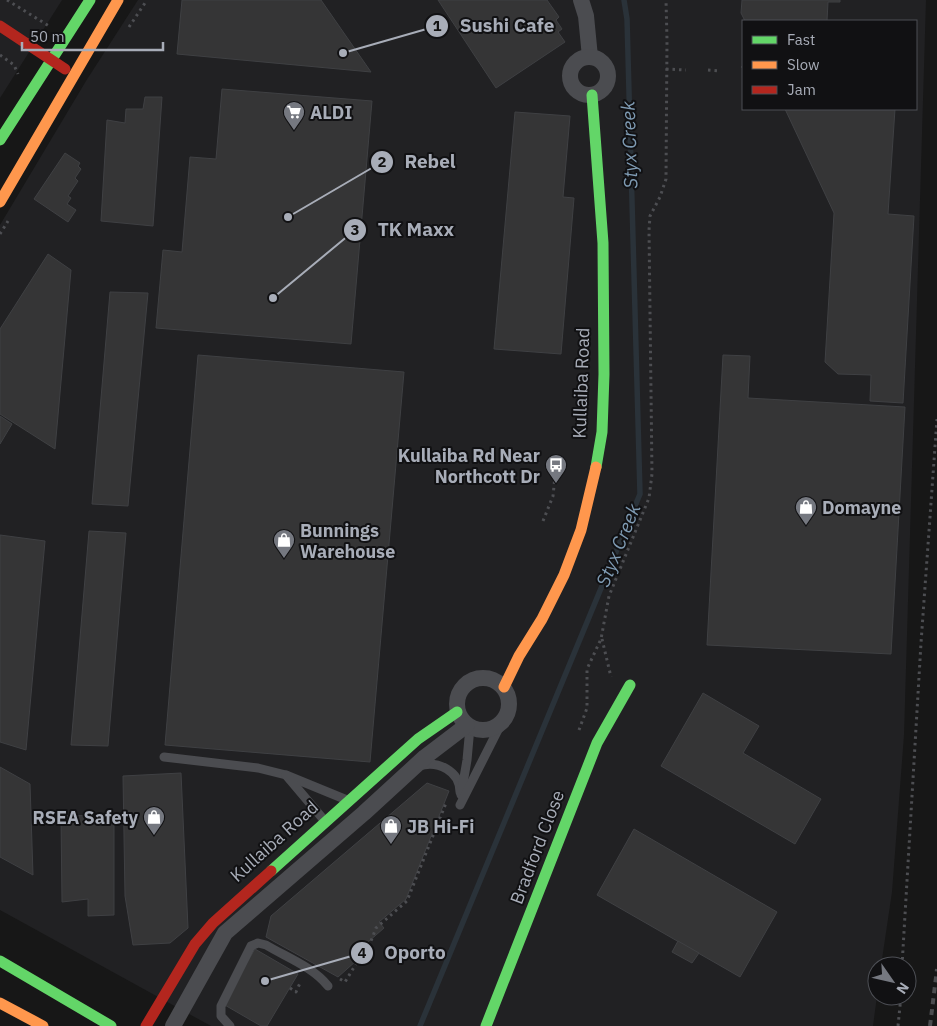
<svg xmlns="http://www.w3.org/2000/svg" width="937" height="1026" viewBox="0 0 937 1026" font-family="'IBM Plex Sans',sans-serif">
<style>
.built{fill:#212123;fill-rule:evenodd}
.lines{fill:none;stroke-linecap:round;stroke-linejoin:round}
.stream{stroke:#2a3239;stroke-width:5.5}
.building{fill:#353536;stroke:#3f4043}
.path{stroke:#4d4e52;stroke-width:3;stroke-dasharray:2.5 4;stroke-linecap:butt}
.lane{stroke:#4b4c50;stroke-width:9}
.street{stroke:#4b4c50;stroke-width:16}
.fast{stroke:#63d668;stroke-width:11}
.slow{stroke:#ff974d;stroke-width:11}
.jam{stroke:#b3261e;stroke-width:11}
.rail{stroke:#4b4c4f;stroke-width:4;stroke-dasharray:6 5;stroke-linecap:butt}
.labels{text-anchor:middle;dominant-baseline:central;stroke-width:4;stroke-linejoin:round;paint-order:stroke}
.poi-label{font-size:18px;font-weight:bold;fill:#a8adb8;stroke:#111113;text-anchor:start}
.street-label{font-size:18px;fill:#a8adb8;stroke:#111113}
.water-label{font-size:19px;font-style:italic;fill:#7f9bb3;stroke:#111113}
.leader{fill:none;stroke:#a8adb8;stroke-width:2}
.callout-dot{fill:#a8adb8;stroke:#111113;stroke-width:2}
.mark-label{font-size:15px;text-anchor:middle;font-weight:bold;fill:#111}
.callout-label{font-size:19px;text-anchor:middle;font-weight:bold;fill:#a8adb8;stroke:#111113;stroke-width:4;stroke-linejoin:round;paint-order:stroke}
</style>
<rect width="100%" height="100%" fill="#171717"/>
<!-- built -->
<g class="built">
<polygon points="0,0 62,0 0,98"/>
<path d="M138,0H926L904,735L892,892L881,966H877V996L873,1026H211L0,910V225L86,81ZM743,21H916V109H743Z"/>
</g>
<g class="lines">
<!-- stream -->
<polyline class="stream" points="420,1026 640,494 627,19 624,0"/>
</g>
<!-- building -->
<g class="building">
<polygon points="182,0 321,0 371,72 177,54"/>
<polygon points="438,0 547,0 559,17 556,20 562,29 558,32 565,42 496,88"/>
<polygon points="742,0 840,0 840,2 828,2 827,21 745,21 741,13"/>
<polygon points="222,89 372,101 351,344 156,328 163,250 182,252 190,157 216,159"/>
<polygon points="145,97 162,97 153,226 101,221 107,120 125,123 126,109 143,109"/>
<polygon points="785,109 895,109 888,214 914,216 903,403 870,401 871,375 838,374 825,362 834,213"/>
<polygon points="515,112 570,116 563,197 574,198 561,354 494,349"/>
<polygon points="65,153 80,163 78,166 81,169 75,178 78,181 68,196 71,198 67,204 76,210 68,222 34,199"/>
<polygon points="48,254 71,270 55,449 0,414 0,329"/>
<polygon points="110,292 148,293 128,506 92,504"/>
<polygon points="198,355 404,372 370,762 165,745"/>
<polygon points="723,355 750,356 748,398 905,407 891,654 707,645"/>
<polygon points="0,416 12,424 0,444"/>
<polygon points="89,531 126,533 108,746 71,745"/>
<polygon points="0,535 45,541 26,750 0,742"/>
<polygon points="703,693 759,726 743,753 821,799 795,844 661,766"/>
<polygon points="0,767 30,784 33,875 0,857"/>
<polygon points="181,773 188,928 170,943 133,945 125,896 123,776"/>
<polygon points="427,783 449,791 406,899 379,922 384,928 352,956 356,961 338,977 266,937 271,916"/>
<polygon points="114,815 114,915 88,916 88,899 62,902 61,816"/>
<polygon points="634,829 777,912 740,977 597,895"/>
<polygon points="678,941 699,953 692,963 672,952"/>
<polygon points="255,949 298,974 267,1026 261,1026 223,1004"/>
</g>
<g class="lines">
<!-- path -->
<g class="path">
<polyline points="7,0 49,26"/>
<polyline points="129,27 147,0"/>
<polyline points="0,55 14,65 18,74"/>
<polyline points="742,68 743,67"/>
<polyline points="666,69 686,70"/>
<polyline points="708,70 720,71"/>
<polyline points="0,234 8,221"/>
<polyline points="543,521 553,496 556,466"/>
<polyline points="602,639 611,677"/>
<polyline points="579,730 587,708 587,669 601,639 609,596 649,498 652,474 649,230 650,216 660,197 666,179 667,40 666,0"/>
<polyline points="902,966 921,643 937,419"/>
<polyline points="340,979 345,982 359,959 356,955 371,941 376,928 407,901 446,803"/>
<polyline points="290,988 296,992 301,981"/>
<polyline points="898,1026 901,996"/>
</g>
<!-- lane -->
<g class="lane">
<polyline points="164,757 258,768 286,775 347,800"/>
<path d="M419,766C438,760 460,771 460,792"/>
<polyline points="286,775 324,820"/>
<polyline points="461,795 467,760 470,727"/>
<polyline points="460,805 501,724"/>
<path d="M230,1026L221,1016V1006L251,946L258,943L266,945C286,957 313,967 328,986"/>
</g>
<!-- street -->
<g class="street">
<polyline points="581,0 586,16 590,57"/>
<circle cx="589" cy="76" r="19"/>
<circle cx="483" cy="704" r="26"/>
<polyline points="173,1026 225,933 364,813 425,757 467,725"/>
</g>
<!-- fast -->
<g class="fast">
<polyline points="592,95 603,243 604,374 602,432 596,467"/>
<polyline points="0,140 90,0"/>
<polyline points="271,871 418,739 457,712"/>
<polyline points="0,961 111,1026"/>
<polyline points="486,1026 597,743 630,685"/>
</g>
<!-- slow -->
<g class="slow">
<polyline points="0,202 118,0"/>
<polyline points="504,687 519,656 542,619 564,575 581,530 596,467"/>
<polyline points="0,1003 43,1026"/>
</g>
<!-- jam -->
<g class="jam">
<polyline points="0,26 65,69"/>
<polyline points="146,1026 195,944 213,923 271,871"/>
</g>
<!-- rail -->
<polyline class="rail" points="930,1026 937,969"/>
</g>
<!-- icons -->
<defs>
<g id="supermarket-pin" transform="scale(1.125)"><path d="M0 17L-7.5 6A9.5 9.5 0 1 1 7.5 6Z" fill="#757880" stroke="#111113"/><path d="M-6-5.5h2.5l.6 2H6L4.5 2H-2.5L-4.4-4H-6ZM-1.5 3.2a1.3 1.3 0 1 0 .1 0ZM3 3.2a1.3 1.3 0 1 0 .1 0Z" fill="#fff"/></g>
<g id="bus-pin" transform="scale(1.125)"><path d="M0 17L-7.5 6A9.5 9.5 0 1 1 7.5 6Z" fill="#757880" stroke="#111113"/><path d="M-5-6H5V4H4V6H2V4H-2V6H-4V4H-5ZM-3.5-4V0h7V-4ZM-3.5 1.2v1.5H-2V1.2ZM2 1.2v1.5H3.5V1.2Z" fill="#fff"/></g>
<g id="shop-pin" transform="scale(1.125)"><path d="M0 17L-7.5 6A9.5 9.5 0 1 1 7.5 6Z" fill="#757880" stroke="#111113"/><path d="M-5-2.5h2.3a2.7 3.5 0 0 1 5.4 0H5L5.5 6h-11ZM-1.5-2.5h3a1.5 2.3 0 0 0-3 0Z" fill="#fff"/></g>
</defs>
<g fill-rule="evenodd">
<use href="#supermarket-pin" x="294" y="112"/>
<use href="#bus-pin" x="556" y="465"/>
<use href="#shop-pin" x="806" y="507"/>
<use href="#shop-pin" x="284" y="540"/>
<use href="#shop-pin" x="154" y="817"/>
<use href="#shop-pin" x="391" y="826"/>
</g>
<g class="labels">
<!-- poi labels -->
<g class="poi-label">
<text x="310" y="112">ALDI</text>
<text x="540" y="455" text-anchor="end">Kullaiba Rd Near<tspan x="540" dy="21">Northcott Dr</tspan></text>
<text x="822" y="507">Domayne</text>
<text x="300" y="530">Bunnings<tspan x="300" dy="21">Warehouse</tspan></text>
<text x="138" y="817" text-anchor="end">RSEA Safety</text>
<text x="407" y="826">JB Hi-Fi</text>
</g>
<!-- street labels -->
<g class="street-label">
<text transform="translate(581 383) rotate(-88)">Kullaiba Road</text>
<text transform="translate(274 841) rotate(-42)">Kullaiba Road</text>
<text transform="translate(537 847) rotate(-69)">Bradford Close</text>
</g>
<!-- water labels -->
<g class="water-label">
<text transform="translate(629 145) rotate(-92)">Styx Creek</text>
<text transform="translate(618 545) rotate(-68)">Styx Creek</text>
</g>
</g>
<!-- callouts -->
<path class="leader" d="M343 53L437 26M288 217L382 162M273 298L355 230M265 981L362 953"/>
<g class="callout-dot">
<circle cx="343" cy="53" r="5"/>
<circle cx="288" cy="217" r="5"/>
<circle cx="273" cy="298" r="5"/>
<circle cx="265" cy="981" r="5"/>
<circle cx="437" cy="26" r="12"/>
<circle cx="382" cy="162" r="12"/>
<circle cx="355" cy="230" r="12"/>
<circle cx="362" cy="953" r="12"/>
</g>
<g class="mark-label">
<text x="437" y="31">1</text>
<text x="382" y="167">2</text>
<text x="355" y="235">3</text>
<text x="362" y="958">4</text>
</g>
<g class="callout-label">
<text x="507" y="32">Sushi Cafe</text>
<text x="430" y="168">Rebel</text>
<text x="416" y="236">TK Maxx</text>
<text x="415" y="959">Oporto</text>
</g>
<!-- legend -->
<rect x="742" y="20" width="175" height="90" fill="#111113" stroke="#4d4f55"/>
<rect x="752" y="36" width="25" height="8" fill="#63d668" stroke="#4d4f55"/>
<text x="787" y="45" font-size="15" fill="#a8adb8">Fast</text>
<rect x="752" y="61" width="25" height="8" fill="#ff974d" stroke="#4d4f55"/>
<text x="787" y="70" font-size="15" fill="#a8adb8">Slow</text>
<rect x="752" y="86" width="25" height="8" fill="#b3261e" stroke="#4d4f55"/>
<text x="787" y="95" font-size="15" fill="#a8adb8">Jam</text>
<!-- north arrow -->
<g transform="translate(892 981) rotate(124)"><circle r="24" fill="#111113" stroke="#4d4f55"/>
<path d="M0-4L9 19L0 12L-9 19Z" fill="#757880"/>
<text y="-8" font-size="14" font-weight="bold" text-anchor="middle" fill="#a8adb8">N</text>
</g>
<!-- scale -->
<path d="M22 42v8h141v-8" fill="none" stroke="#a8adb8" stroke-width="2.5"/>
<text x="30" y="42" font-size="15" fill="#a8adb8" stroke="#111113" stroke-width="4" paint-order="stroke">50 m</text>
</svg>
